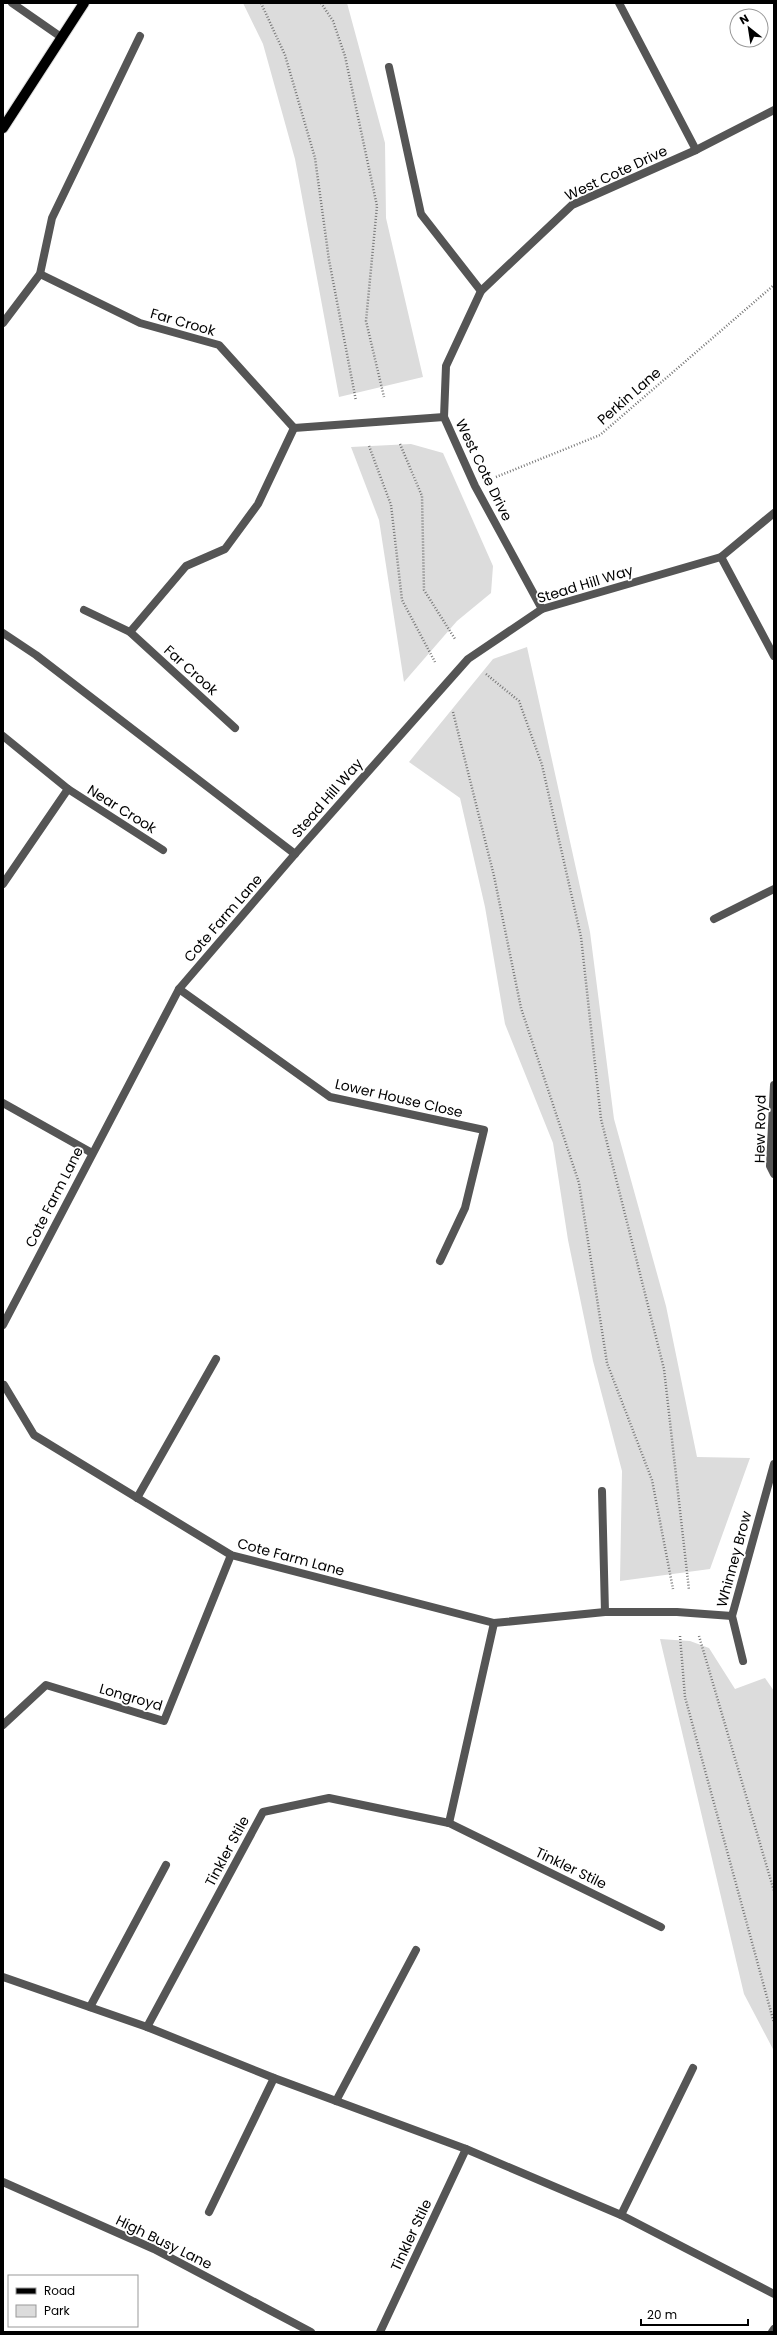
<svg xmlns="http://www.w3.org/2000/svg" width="777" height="2335" viewBox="0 0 777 2335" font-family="Poppins,sans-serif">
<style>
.green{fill:#dcdcdc}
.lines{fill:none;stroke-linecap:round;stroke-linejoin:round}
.primary-casing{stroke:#dbdbdb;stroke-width:12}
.path{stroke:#777;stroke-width:2.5;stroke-dasharray:1 2;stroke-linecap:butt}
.service{stroke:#555;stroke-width:8}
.minor{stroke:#555;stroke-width:8}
.primary{stroke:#000;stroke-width:10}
.labels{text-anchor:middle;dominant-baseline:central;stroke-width:3.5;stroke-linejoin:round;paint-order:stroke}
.street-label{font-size:14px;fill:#000;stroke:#fff}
</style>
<rect width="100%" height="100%" fill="#fff"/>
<!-- green -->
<g class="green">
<polygon points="243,3 347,3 385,143 386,218 423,377 339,397 295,159 263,44"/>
<polygon points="411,444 443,453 493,566 491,593 457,621 404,682 379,520 351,447"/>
<polygon points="527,647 590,932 614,1119 666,1306 697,1457 750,1458 710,1569 620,1581 622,1471 593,1361 568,1240 553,1143 505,1024 485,907 460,798 409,762 493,659"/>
<polygon points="660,1639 690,1641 709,1648 735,1689 765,1678 774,1691 774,2051 744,1994"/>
</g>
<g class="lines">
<!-- primary casing -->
<g class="primary-casing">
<polyline id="primary" points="3,128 84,3"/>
</g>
<!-- path -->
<g class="path">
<polyline points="261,3 285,55 315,158 329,260 356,401"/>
<polyline points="321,3 333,21 345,56 377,206 366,321 384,397"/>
<polyline points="400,444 422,496 424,590 455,639"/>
<polyline points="369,446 391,505 402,600 435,662"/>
<polyline points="496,477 600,435 774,285"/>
<polyline points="486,674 519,701 542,765 581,937 601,1119 664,1369 689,1590"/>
<polyline points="453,712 494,876 521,1008 579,1183 607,1363 652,1480 673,1589"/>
<polyline points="680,1636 685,1697 774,2023"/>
<polyline points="699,1636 774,1891"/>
</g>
<!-- service -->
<g class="service">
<polyline points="389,67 421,214 481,291"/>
<polyline points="3,323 40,274 52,218 140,36"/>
<polyline points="84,610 130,632 235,728"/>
<polyline points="3,736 68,789 163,850"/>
<polyline points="602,1491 605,1612"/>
<polyline points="137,1498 216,1359"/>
<polyline points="90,2007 166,1865"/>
<polyline points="336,2101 416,1950"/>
<polyline points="209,2212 274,2078"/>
<polyline points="621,2215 693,2068"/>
<polyline points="772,2332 774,2329"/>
</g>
<!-- minor -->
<g class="minor">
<polyline points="12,3 61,37"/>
<polyline points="619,3 696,150"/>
<polyline points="40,274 140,323 219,345 294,428 444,417"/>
<polyline points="721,557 774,656"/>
<polyline points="542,609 475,486 444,417 446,366 481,291 572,205 696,150 774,110"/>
<polyline points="130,632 186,566 225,549 258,504 294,428"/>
<polyline points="3,633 36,655 295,854"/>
<polyline points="3,884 68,789"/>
<polyline points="714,919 774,889"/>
<polyline points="179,989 330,1097 484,1130 465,1208 440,1261"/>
<polyline points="774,1085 770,1166 774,1174"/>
<polyline points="3,1103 92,1153"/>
<polyline points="3,1325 179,989 295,854 468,659 542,609 721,557 774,513"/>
<polyline points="4,1385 34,1435 231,1555 494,1623 605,1612 677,1612 732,1616"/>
<polyline points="743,1661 732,1616 774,1464"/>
<polyline points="3,1725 46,1685 164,1721 231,1555"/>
<polyline points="449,1823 494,1623"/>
<polyline points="3,1977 147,2027 274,2078 466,2149 621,2215 774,2294"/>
<polyline points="147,2027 263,1812 329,1798 449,1823 661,1927"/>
<polyline points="3,2182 154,2249 311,2332"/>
<polyline points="380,2332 466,2149"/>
</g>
<!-- primary -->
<use href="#primary" class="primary"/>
</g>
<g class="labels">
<!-- street labels -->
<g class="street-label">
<text transform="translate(616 173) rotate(-25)">West Cote Drive</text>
<text transform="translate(183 322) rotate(16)">Far Crook</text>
<text transform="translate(629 396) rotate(-41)">Perkin Lane</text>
<text transform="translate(484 470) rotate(64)">West Cote Drive</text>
<text transform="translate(585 584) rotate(-17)">Stead Hill Way</text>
<text transform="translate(191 670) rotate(42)">Far Crook</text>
<text transform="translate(327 798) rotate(-49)">Stead Hill Way</text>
<text transform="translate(122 809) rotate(32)">Near Crook</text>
<text transform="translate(223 918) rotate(-49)">Cote Farm Lane</text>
<text transform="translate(399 1098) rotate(13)">Lower House Close</text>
<text transform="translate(760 1129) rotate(-89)">Hew Royd</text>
<text transform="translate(54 1197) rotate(-63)">Cote Farm Lane</text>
<text transform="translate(291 1557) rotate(15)">Cote Farm Lane</text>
<text transform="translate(734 1559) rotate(-75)">Whinney Brow</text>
<text transform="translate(131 1697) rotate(16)">Longroyd</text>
<text transform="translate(227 1851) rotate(-62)">Tinkler Stile</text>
<text transform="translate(571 1868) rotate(26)">Tinkler Stile</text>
<text transform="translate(411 2235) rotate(-65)">Tinkler Stile</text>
<text transform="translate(164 2242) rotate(26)">High Busy Lane</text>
</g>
</g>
<!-- border -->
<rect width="777" height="2335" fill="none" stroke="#000000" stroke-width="8"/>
<!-- legend -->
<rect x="8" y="2275" width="130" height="52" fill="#ffffff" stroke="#999999"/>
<rect x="16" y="2288" width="20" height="6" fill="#000000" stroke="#999999"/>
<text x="44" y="2295" font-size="12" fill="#000000">Road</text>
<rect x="16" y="2305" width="20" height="12" fill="#dcdcdc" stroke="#999999"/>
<text x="44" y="2315" font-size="12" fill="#000000">Park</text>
<!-- north arrow -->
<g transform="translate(749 28) rotate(330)"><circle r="19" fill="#ffffff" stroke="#999999"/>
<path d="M0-3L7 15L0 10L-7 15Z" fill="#000000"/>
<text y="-6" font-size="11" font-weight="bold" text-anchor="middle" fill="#000000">N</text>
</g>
<!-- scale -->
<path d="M641 2319v6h107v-6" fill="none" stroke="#000000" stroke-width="2"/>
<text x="647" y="2319" font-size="12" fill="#000000" stroke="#ffffff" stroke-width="3" paint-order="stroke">20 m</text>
</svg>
